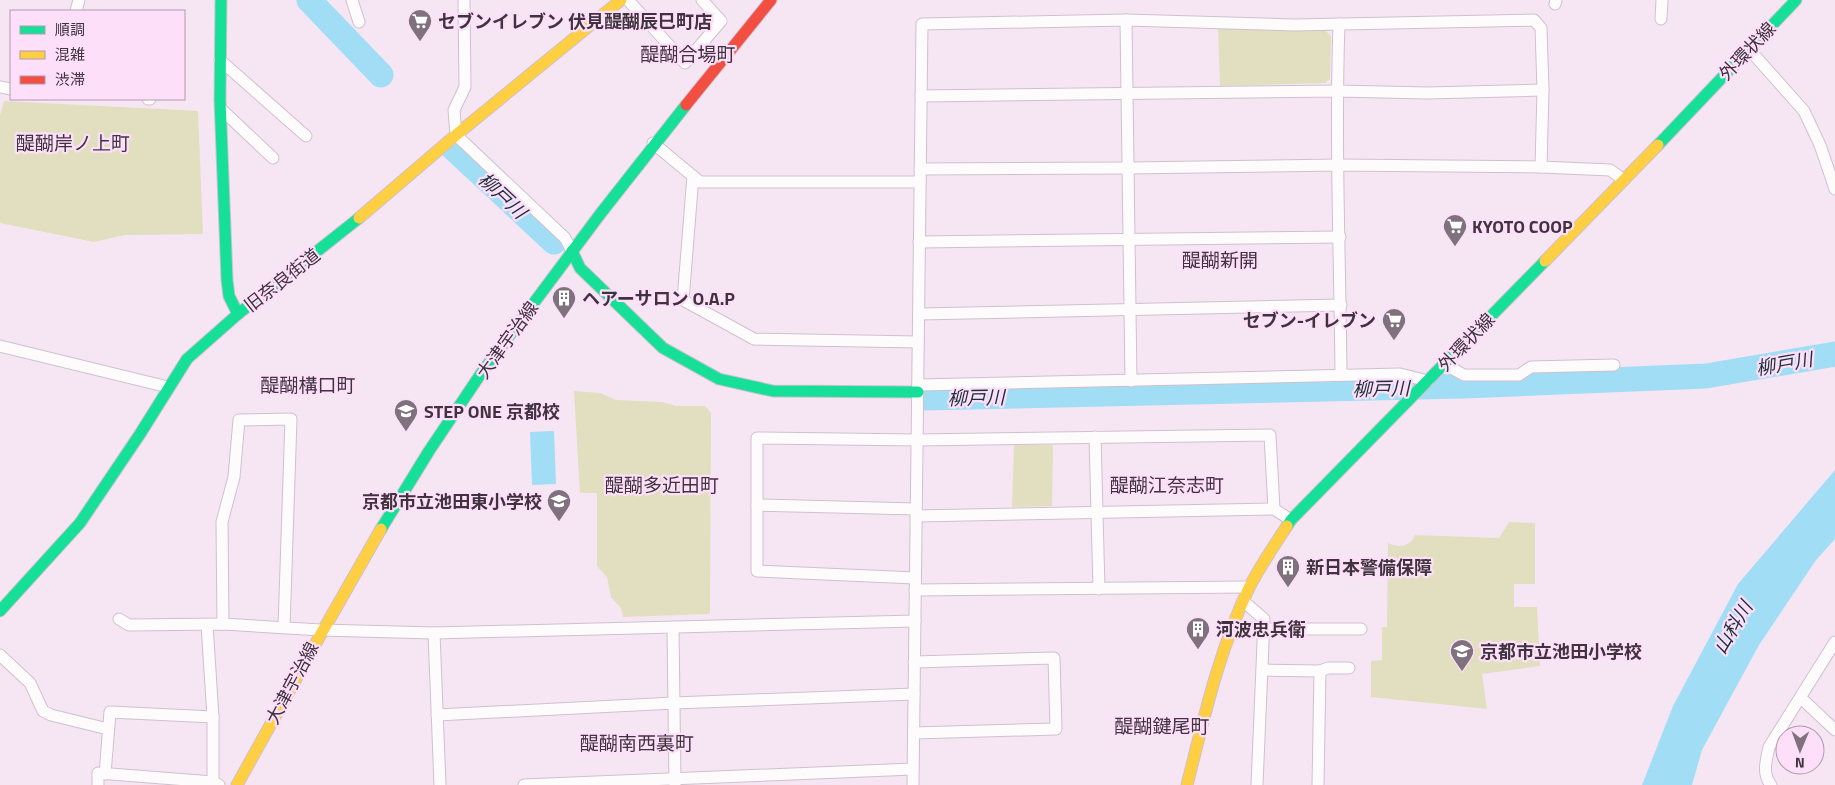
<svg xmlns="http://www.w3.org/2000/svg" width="1835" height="785" viewBox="0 0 1835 785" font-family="'Titillium Web','Noto Sans JP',sans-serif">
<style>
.green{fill:#e1dfbf}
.water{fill:#a1def6}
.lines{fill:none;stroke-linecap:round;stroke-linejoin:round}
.river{stroke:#a1def6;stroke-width:25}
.street-casing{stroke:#cec1cd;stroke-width:13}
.fast-casing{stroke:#cec1cd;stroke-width:13}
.slow-casing{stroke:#cec1cd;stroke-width:13}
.jam-casing{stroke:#cec1cd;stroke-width:13}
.street{stroke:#fefbfd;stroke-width:11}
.fast{stroke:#16e098;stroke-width:11}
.slow{stroke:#ffcf43;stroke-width:11}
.jam{stroke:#f24e42;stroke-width:11}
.labels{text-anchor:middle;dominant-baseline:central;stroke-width:4.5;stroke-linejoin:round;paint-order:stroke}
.poi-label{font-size:18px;font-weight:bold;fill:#3f333e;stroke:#fddffa;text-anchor:start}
.street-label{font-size:18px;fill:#3f333e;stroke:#fddffa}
.neighbourhood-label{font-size:19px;fill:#3f333e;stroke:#fddffa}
.water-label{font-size:19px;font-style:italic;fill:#1b3138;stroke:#fddffa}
</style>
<rect width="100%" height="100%" fill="#f6e6f4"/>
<!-- green -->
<g class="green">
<polygon points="1218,25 1324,29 1331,36 1330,79 1325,83 1220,86"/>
<polygon points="4,101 198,111 203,234 125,235 94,242 0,223 0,115"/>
<polygon points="574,391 600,393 616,400 662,402 676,406 705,406 711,413 710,614 623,617 621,608 611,597 607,577 597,566 597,493 580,493"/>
<polygon points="1014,445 1053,445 1052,506 1012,507"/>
<path d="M1509,522L1535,523V584H1514V607H1537L1540,666L1482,674L1487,709L1371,697V661L1382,660V627H1387L1388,543C1399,549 1411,546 1415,535L1499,538Z"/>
</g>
<!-- water -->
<g class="water">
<polygon points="554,431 556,484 532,485 530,432"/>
<polygon points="1835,470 1835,539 1816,560 1759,645 1702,750 1692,785 1642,785 1673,706 1738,584"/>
</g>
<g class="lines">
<!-- river -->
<g class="river">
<polyline points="309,0 381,75"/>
<polyline points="452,147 554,242"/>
<polyline points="924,398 1464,386 1706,376 1835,354"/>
</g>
<!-- street casing -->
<g class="street-casing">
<g id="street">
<polyline points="352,0 359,22"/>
<polyline points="464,0 465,87 454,110 456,135 565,238 572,251"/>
<polyline points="628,0 685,63 721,21 702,0"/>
<polyline points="1555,4 1556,0"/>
<polyline points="76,11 79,0"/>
<polyline points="1661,19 1662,0"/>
<polyline points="1126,20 1131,381"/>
<path d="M1339,24C1335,141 1340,258 1341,375"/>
<polyline points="1748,48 1804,111 1820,145 1835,189"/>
<polyline points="220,60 306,136"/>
<polyline points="0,87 11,89"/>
<polyline points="921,96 1336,91 1428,93 1543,90"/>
<polyline points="148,99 150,99"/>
<polyline points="221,109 273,158"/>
<polyline points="653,143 700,182 920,182"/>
<polyline points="920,169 1128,168 1338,165 1541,167 1610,170 1624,180"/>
<polyline points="693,176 683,300 754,339 918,342"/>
<polyline points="919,242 1340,237"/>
<polyline points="919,314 1341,305"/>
<polyline points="0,346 168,387"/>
<polyline points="1444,364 1464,375 1519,375 1531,367 1614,365"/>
<polyline points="918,385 1400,374 1428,381"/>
<polyline points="1095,437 1099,589"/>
<polyline points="757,505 916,509"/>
<polyline points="916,516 1274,509"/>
<polyline points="915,578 757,571 757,438 917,440 1270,435 1274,509 1291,520"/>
<polyline points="915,590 1249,587"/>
<polyline points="1243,601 1264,619 1257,785"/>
<polyline points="119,619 129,625 223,624 321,630 434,633 915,621"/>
<polyline points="223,624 222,522 234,477 239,420 291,419 284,627"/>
<polyline points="207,625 213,717 213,782"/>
<polyline points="673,627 675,785"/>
<polyline points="1263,629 1361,629"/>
<polyline points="434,633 440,785"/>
<polyline points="0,655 30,683 43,711 51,715 108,729"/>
<polyline points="1262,670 1320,671 1318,785"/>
<polyline points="1320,671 1328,668 1349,668"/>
<polyline points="1801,698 1835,730"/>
<polyline points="437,715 674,703 914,694"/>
<polyline points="914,733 1056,729 1054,658 914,662"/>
<polyline points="105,774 110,712 213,717"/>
<polyline points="98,785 98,773 213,782 219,785"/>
<polyline points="524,785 913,769"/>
<polyline points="913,785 922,24 1126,20 1294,25 1534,20 1541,28 1543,90 1541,167"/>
<path d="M1771,785C1762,774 1766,761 1769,747L1835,642"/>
</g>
</g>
<!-- fast casing -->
<g class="fast-casing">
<g id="fast">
<polyline points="221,0 220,100 227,280 229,296 238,314"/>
<polyline points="1658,145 1796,0"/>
<polyline points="572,251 580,268 663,348 719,379 773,391 918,392"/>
<polyline points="1287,526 1291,520 1545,261"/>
<polyline points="381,529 429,451 480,375 601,213 686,105"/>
<polyline points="0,611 80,523 140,434 187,359 238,314 359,218"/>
</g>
</g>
<!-- slow casing -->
<g class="slow-casing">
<g id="slow">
<polyline points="359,218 456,135 621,0"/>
<polyline points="1545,261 1658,145"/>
<polyline points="237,785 317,641 381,529"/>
<path d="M1187,785C1204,718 1219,650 1249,588C1260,566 1274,546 1287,526"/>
</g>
</g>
<!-- jam casing -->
<g class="jam-casing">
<polyline id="jam" points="686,105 771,0"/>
</g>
<!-- street -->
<use href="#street" class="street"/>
<!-- fast -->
<use href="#fast" class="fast"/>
<!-- slow -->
<use href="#slow" class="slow"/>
<!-- jam -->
<use href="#jam" class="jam"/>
</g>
<!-- icons -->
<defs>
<g id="supermarket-pin" transform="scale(1.25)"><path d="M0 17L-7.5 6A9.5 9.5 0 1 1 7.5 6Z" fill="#7f727e" stroke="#fddffa"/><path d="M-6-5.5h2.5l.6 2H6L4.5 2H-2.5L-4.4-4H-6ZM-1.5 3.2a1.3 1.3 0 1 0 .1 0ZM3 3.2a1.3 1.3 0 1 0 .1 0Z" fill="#fff"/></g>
<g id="building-pin" transform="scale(1.25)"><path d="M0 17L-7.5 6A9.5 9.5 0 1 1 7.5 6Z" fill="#7f727e" stroke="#fddffa"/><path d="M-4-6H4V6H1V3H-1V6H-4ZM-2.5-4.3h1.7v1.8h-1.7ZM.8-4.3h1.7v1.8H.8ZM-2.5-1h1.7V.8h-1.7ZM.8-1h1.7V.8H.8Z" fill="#fff"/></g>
<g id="school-pin" transform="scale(1.25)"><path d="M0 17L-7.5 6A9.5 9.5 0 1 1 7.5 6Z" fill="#7f727e" stroke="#fddffa"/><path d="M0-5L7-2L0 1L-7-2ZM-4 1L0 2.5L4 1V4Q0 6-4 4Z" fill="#fff"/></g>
</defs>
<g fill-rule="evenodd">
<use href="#supermarket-pin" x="420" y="21"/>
<use href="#supermarket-pin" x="1455" y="226"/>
<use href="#building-pin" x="564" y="298"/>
<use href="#supermarket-pin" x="1394" y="320"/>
<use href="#school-pin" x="406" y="411"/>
<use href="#school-pin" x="559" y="501"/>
<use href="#building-pin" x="1288" y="567"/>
<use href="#building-pin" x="1198" y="629"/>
<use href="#school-pin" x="1462" y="651"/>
</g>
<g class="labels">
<!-- poi labels -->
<g class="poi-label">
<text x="438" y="21">セブンイレブン 伏見醍醐辰巳町店</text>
<text x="1472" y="226">KYOTO COOP</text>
<text x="582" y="298">ヘアーサロン O.A.P</text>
<text x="1376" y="320" text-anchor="end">セブン-イレブン</text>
<text x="424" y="411">STEP ONE 京都校</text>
<text x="542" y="501" text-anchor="end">京都市立池田東小学校</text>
<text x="1306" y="567">新日本警備保障</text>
<text x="1216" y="629">河波忠兵衛</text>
<text x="1480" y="651">京都市立池田小学校</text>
</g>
<!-- street labels -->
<g class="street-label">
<text transform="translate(1747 51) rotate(-46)">外環状線</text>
<text transform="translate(282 280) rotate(-38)">旧奈良街道</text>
<text transform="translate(507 340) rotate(-54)">大津宇治線</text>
<text transform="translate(1466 342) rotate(-46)">外環状線</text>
<text transform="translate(292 683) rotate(-62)">大津宇治線</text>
</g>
<!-- neighbourhood labels -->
<g class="neighbourhood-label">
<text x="688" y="53">醍醐合場町</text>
<text x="73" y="142">醍醐岸ノ上町</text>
<text x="1220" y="259">醍醐新開</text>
<text x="308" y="384">醍醐構口町</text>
<text x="662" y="484">醍醐多近田町</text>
<text x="1167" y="484">醍醐江奈志町</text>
<text x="1162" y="725">醍醐鍵尾町</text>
<text x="637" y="742">醍醐南西裏町</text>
</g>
<!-- water labels -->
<g class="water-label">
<text transform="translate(503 195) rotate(43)">柳戸川</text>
<text transform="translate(1784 363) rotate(-10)">柳戸川</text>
<text transform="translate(1381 388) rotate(-1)">柳戸川</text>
<text transform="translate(976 397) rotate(-1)">柳戸川</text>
<text transform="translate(1732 627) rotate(-59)">山科川</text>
</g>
</g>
<!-- legend -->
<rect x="10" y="10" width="175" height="90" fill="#fddffa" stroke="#b19aaf"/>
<rect x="20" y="26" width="25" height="8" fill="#16e098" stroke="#b19aaf"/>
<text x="55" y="35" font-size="15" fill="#3f333e">順調</text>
<rect x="20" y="51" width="25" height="8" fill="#ffcf43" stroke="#b19aaf"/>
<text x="55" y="60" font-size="15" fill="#3f333e">混雑</text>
<rect x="20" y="76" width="25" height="8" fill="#f24e42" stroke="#b19aaf"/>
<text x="55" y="85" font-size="15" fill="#3f333e">渋滞</text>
<!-- north arrow -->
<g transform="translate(1800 750) rotate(181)"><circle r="24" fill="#fddffa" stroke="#b19aaf"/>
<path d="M0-4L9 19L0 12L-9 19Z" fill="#7f727e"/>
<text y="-8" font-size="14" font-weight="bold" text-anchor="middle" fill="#3f333e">N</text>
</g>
</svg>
